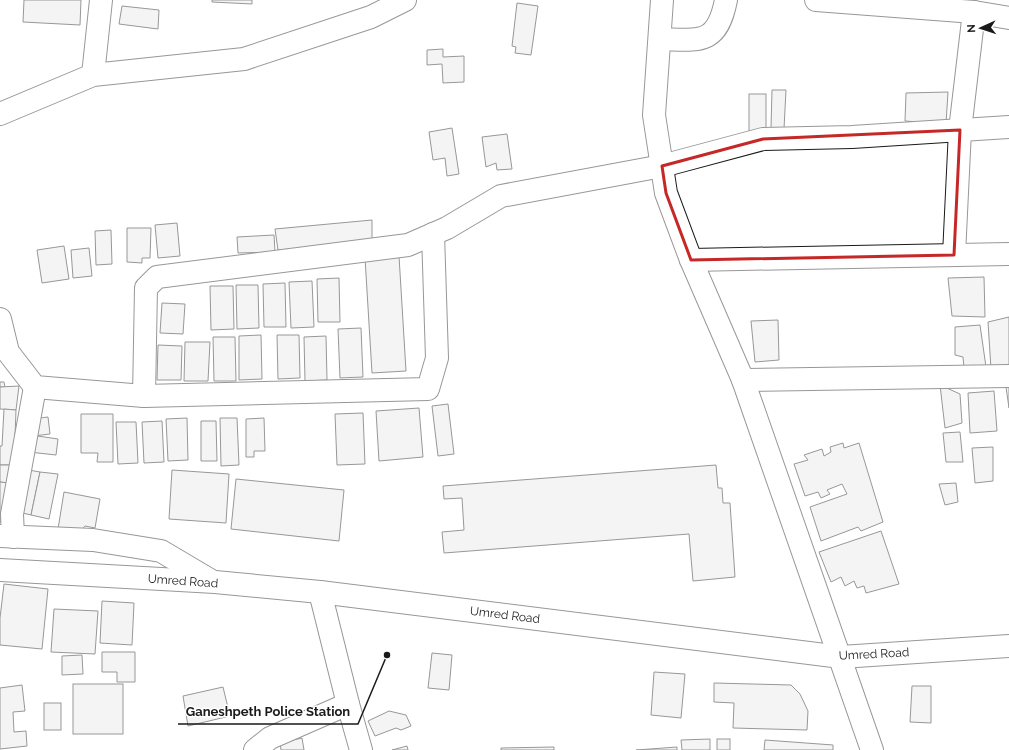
<svg xmlns="http://www.w3.org/2000/svg" width="1009" height="750" viewBox="0 0 1009 750" font-family="Raleway,sans-serif">
<style>
.building{fill:#e6e6e6;stroke:#1a1a1a}
.lines{fill:none;stroke-linecap:round;stroke-linejoin:round}
.minor-casing{stroke:#1a1a1a;stroke-width:24}
.minor{stroke:#fff;stroke-width:22}
.marked{fill:none;stroke:#c62828;stroke-width:3;stroke-linejoin:round}
.labels{text-anchor:middle;dominant-baseline:central;stroke-width:3;stroke-linejoin:round;paint-order:stroke}
.street-label{font-size:12px;fill:#1a1a1a;stroke:#fff}
.leader{fill:none;stroke:#1a1a1a;stroke-width:1.5}
.callout-dot{fill:#1a1a1a;stroke:#fff;stroke-width:1.5}
.callout-label{font-size:13px;text-anchor:middle;font-weight:bold;fill:#1a1a1a;stroke:#fff;stroke-width:3;stroke-linejoin:round;paint-order:stroke}
</style>
<rect width="100%" height="100%" fill="#fff"/>
<!-- building -->
<g class="building">
<polygon points="24,0 81,0 80,25 23,22"/>
<polygon points="212,0 252,0 252,4 212,2"/>
<polygon points="517,3 538,6 531,55 515,53 516,47 512,46"/>
<polygon points="122,6 159,10 158,29 119,24"/>
<polygon points="443,49 443,57 464,56 464,82 443,83 442,64 427,65 427,50"/>
<polygon points="772,90 786,90 784,129 771,128"/>
<polygon points="948,92 946,124 905,121 906,93"/>
<rect x="749" y="94" width="17" height="40"/>
<polygon points="452,128 459,174 447,176 445,158 433,160 429,132"/>
<polygon points="507,134 512,169 497,170 496,163 486,167 482,137"/>
<polygon points="372,220 372,242 278,250 275,229"/>
<polygon points="177,223 180,256 158,258 155,225"/>
<polygon points="127,228 151,228 150,258 142,258 142,263 127,262"/>
<polygon points="111,230 112,264 96,265 95,231"/>
<polygon points="274,235 275,252 238,253 237,237"/>
<polygon points="64,246 69,279 42,283 37,250"/>
<polygon points="89,248 92,276 73,278 71,250"/>
<polygon points="399,256 406,371 372,373 365,258"/>
<polygon points="984,277 985,317 952,316 948,278"/>
<polygon points="339,278 340,322 318,322 317,279"/>
<polygon points="312,281 314,327 291,328 289,282"/>
<polygon points="285,283 286,327 264,327 263,284"/>
<polygon points="236,285 258,285 259,328 237,329"/>
<polygon points="210,286 233,286 234,329 211,330"/>
<polygon points="162,303 185,304 183,334 160,333"/>
<polygon points="1009,317 1009,368 991,369 988,322"/>
<polygon points="778,320 779,360 755,362 751,321"/>
<polygon points="980,325 986,367 964,368 963,357 955,355 955,327"/>
<polygon points="361,328 363,377 340,378 338,329"/>
<polygon points="261,335 262,379 239,380 239,336"/>
<polygon points="277,335 299,335 300,378 278,379"/>
<polygon points="326,336 327,380 305,381 304,337"/>
<polygon points="213,337 235,337 236,381 214,381"/>
<polygon points="185,342 210,342 208,381 184,381"/>
<polygon points="158,345 182,346 181,380 157,380"/>
<polygon points="0,382 4,382 5,387 0,387"/>
<polygon points="940,385 960,394 962,423 945,428"/>
<polygon points="19,386 16,410 0,409 0,387"/>
<polygon points="1006,387 1009,387 1009,408"/>
<polygon points="994,391 997,431 970,433 968,393"/>
<polygon points="448,404 454,454 438,456 432,406"/>
<polygon points="419,408 423,457 379,461 376,411"/>
<polygon points="4,409 16,410 14,465 0,465 0,446 2,446"/>
<polygon points="363,413 365,464 337,465 335,414"/>
<polygon points="81,414 113,414 113,462 97,462 98,453 81,453"/>
<polygon points="48,417 50,434 33,436 32,419"/>
<polygon points="187,418 188,460 168,461 166,419"/>
<polygon points="220,418 237,418 239,465 221,466"/>
<polygon points="264,418 265,451 254,451 254,457 246,457 246,419"/>
<polygon points="162,421 164,462 144,463 142,422"/>
<polygon points="201,421 216,421 217,461 201,461"/>
<polygon points="116,422 136,422 138,463 118,464"/>
<polygon points="960,432 963,462 946,462 943,433"/>
<polygon points="31,435 58,439 56,455 29,452"/>
<polygon points="843,443 844,448 859,443 883,522 861,531 858,527 821,541 810,507 847,494 842,484 827,490 830,494 821,498 818,492 805,496 794,464 808,460 804,455 822,449 824,456 831,452 830,447"/>
<polygon points="993,447 993,481 975,483 972,448"/>
<polygon points="0,465 14,465 9,483 0,482"/>
<polygon points="716,465 718,488 722,488 723,503 730,503 735,577 693,581 689,534 444,553 442,532 464,530 462,498 444,499 443,486"/>
<polygon points="23,469 40,472 31,515 14,511"/>
<polygon points="172,470 229,474 226,523 169,519"/>
<polygon points="40,472 58,474 49,519 31,515"/>
<polygon points="236,479 344,490 339,541 231,529"/>
<polygon points="0,482 9,483 5,522 0,522"/>
<polygon points="956,483 958,502 945,505 939,484"/>
<polygon points="64,492 100,499 95,528 85,526 80,532 58,529"/>
<polygon points="881,531 899,584 866,593 864,586 857,588 854,581 845,586 841,577 831,582 819,552"/>
<polygon points="4,584 48,589 42,649 0,645 0,618"/>
<polygon points="102,601 134,603 132,645 100,643"/>
<polygon points="54,609 98,611 95,654 51,652"/>
<polygon points="102,652 135,652 135,682 117,682 117,672 102,672"/>
<polygon points="432,653 452,655 449,690 428,688"/>
<polygon points="82,655 83,674 62,675 62,656"/>
<polygon points="654,672 685,674 681,718 651,715"/>
<polygon points="714,683 791,685 800,694 808,711 807,730 733,728 734,703 714,702"/>
<rect x="73" y="684" width="50" height="50"/>
<polygon points="22,685 25,711 13,712 14,732 26,731 27,746 0,749 0,688"/>
<polygon points="912,686 931,686 931,723 910,722"/>
<polygon points="223,687 230,716 188,726 183,696"/>
<rect x="44" y="703" width="17" height="27"/>
<polygon points="389,711 406,715 411,726 401,730 396,728 375,736 368,721"/>
<polygon points="302,738 304,750 281,750 280,743"/>
<polygon points="710,739 710,750 682,750 681,740"/>
<rect x="717" y="739" width="13" height="11"/>
<polygon points="765,740 833,745 833,750 764,750"/>
<polygon points="407,746 408,750 392,750"/>
<polygon points="554,747 554,750 501,750 501,748"/>
<polygon points="677,747 677,750 636,750"/>
</g>
<g class="lines">
<!-- minor casing -->
<g class="minor-casing">
<g id="minor">
<polyline points="662,0 654,115 666,193 691,260 743,380 872,750"/>
<polyline points="816,0 974,12 1009,18"/>
<path d="M660,39C699,40 717,46 726,0"/>
<polyline points="93,75 101,0"/>
<polyline points="0,114 93,75 244,59 371,17 405,0"/>
<polyline points="954,255 960,130 974,12"/>
<polyline points="691,260 1009,254"/>
<polyline points="0,319 8,352 35,387 144,396 428,389 437,358 433,234"/>
<polyline points="743,380 1009,376"/>
<polyline points="144,396 146,288 157,277 408,245 447,228 501,196 662,166 763,139 852,137 1009,127"/>
<polyline points="0,536 93,540 161,551 210,580"/>
<polyline points="13,537 12,514 35,387"/>
<polyline points="0,570 215,582 320,592 841,657 1009,646"/>
<polyline points="320,592 348,704 361,750"/>
<polyline points="255,750 270,738 348,704"/>
</g>
</g>
<!-- minor -->
<use href="#minor" class="minor"/>
</g>
<!-- marked area -->
<path d="M0 0H1009V750H0ZM960,130L954,255L691,260L666,193L662,166L763,139Z" fill="#fff" fill-opacity=".55" fill-rule="evenodd"/>
<path class="marked" d="M960,130L954,255L691,260L666,193L662,166L763,139Z"/>
<g class="labels">
<!-- street labels -->
<g class="street-label">
<text transform="translate(183 581) rotate(4)">Umred Road</text>
<text transform="translate(505 615) rotate(7)">Umred Road</text>
<text transform="translate(874 654) rotate(-3)">Umred Road</text>
</g>
</g>
<!-- callouts -->
<path class="leader" d="M387 655L358 724H178"/>
<circle class="callout-dot" cx="387" cy="655" r="4"/>
<g class="callout-label">
<text x="268" y="716">Ganeshpeth Police Station</text>
</g>
<!-- north arrow -->
<g transform="translate(981 28) rotate(267)" stroke="#ffffff" stroke-width="3" paint-order="stroke">
<path d="M0-3L7 15L0 10L-7 15Z" fill="#1a1a1a"/>
<text y="-6" font-size="11" font-weight="bold" text-anchor="middle" fill="#1a1a1a">N</text>
</g>
</svg>
